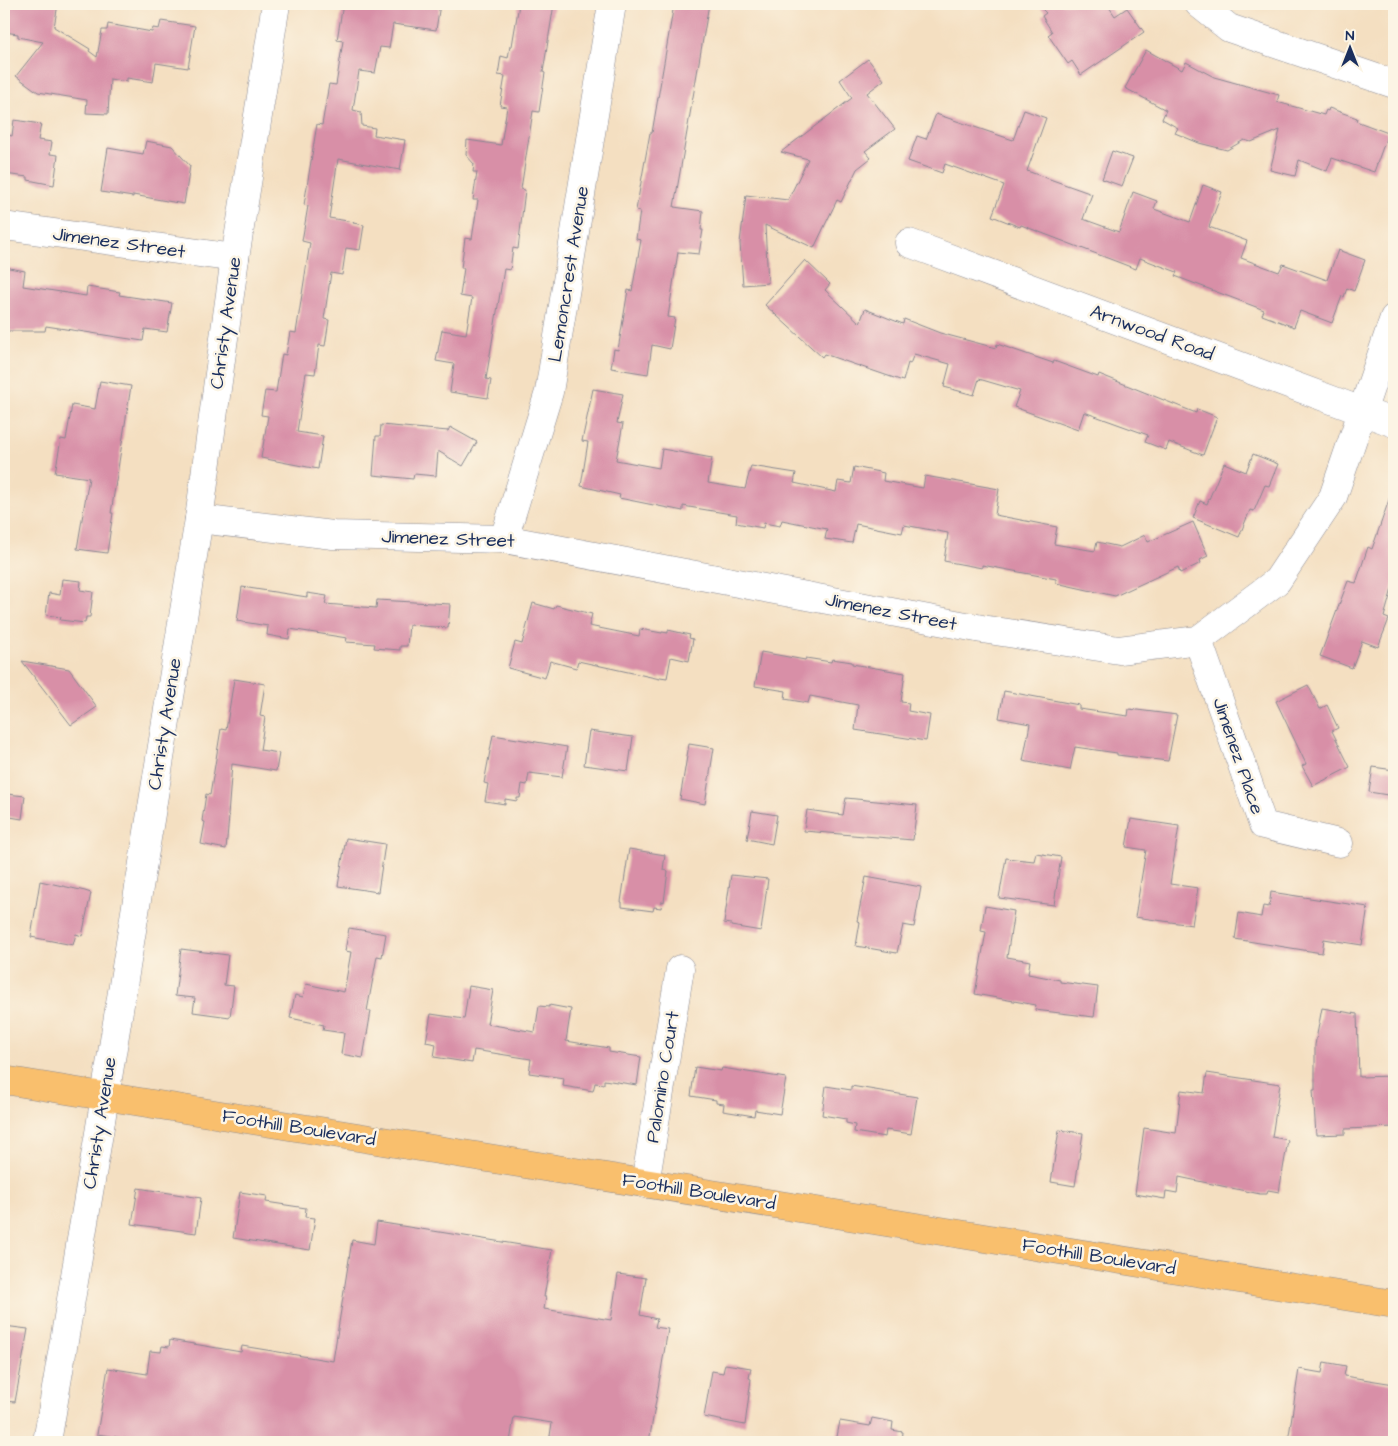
<svg xmlns="http://www.w3.org/2000/svg" width="1398" height="1446" viewBox="0 0 1398 1446" font-family="'Architects Daughter',sans-serif">
<style>
.building{fill:#d88fa7}
.lines{fill:none;stroke-linecap:round;stroke-linejoin:round}
.street-casing{stroke:#888790;stroke-width:29}
.primary-casing{stroke:#888790;stroke-width:29}
.street{stroke:#fff;stroke-width:28}
.primary{stroke:#f9bf6d;stroke-width:28}
.labels{text-anchor:middle;dominant-baseline:central;stroke-width:5;stroke-linejoin:round;paint-order:stroke}
.street-label{font-size:19px;fill:#1b2f5e;stroke:#fcf5e5}
</style>
<rect width="100%" height="100%" fill="#fcf5e5"/>
<filter id="ink" filterUnits="userSpaceOnUse"><feTurbulence type="fractalNoise" baseFrequency=".02" numOctaves="2"/><feDisplacementMap in="SourceGraphic" scale="10" xChannelSelector="R" yChannelSelector="G"/><feConvolveMatrix kernelMatrix="1 2 1 2 8 2 1 2 1" color-interpolation-filters="sRGB"/></filter>
<filter id="wash" filterUnits="userSpaceOnUse"><feTurbulence type="fractalNoise" baseFrequency=".0096" numOctaves="4" result="noise"/><feDisplacementMap in="SourceGraphic" scale="20" xChannelSelector="R" yChannelSelector="G"/><feGaussianBlur stdDeviation="1.12" result="paint"/><feColorMatrix in="noise" values="0 0 0 0 0 0 0 0 0 0 0 0 0 0 0 0 0 1.4 0 .05"/><feComposite in="paint" operator="in"/></filter>
<g filter="url(#wash)">
<rect width="100%" height="100%" fill="#f4dfc1"/>
<g id="blocks">
<!-- building -->
<g class="building">
<polygon points="4,4 58,4 54,27 90,49 89,51 97,57 102,30 107,30 108,24 152,32 153,28 159,29 161,21 195,26 188,68 156,63 153,82 127,78 127,82 110,79 108,114 86,113 87,100 38,92 16,76 43,42 18,37 18,34 4,32"/>
<polygon points="343,4 440,4 436,30 393,24 389,48 380,47 375,73 359,71 353,110 361,112 362,126 375,128 374,135 405,140 400,170 338,159 329,218 354,222 353,223 364,225 360,250 346,248 342,275 331,273 324,319 329,320 325,346 319,345 315,374 306,373 297,432 323,436 318,469 261,458 268,416 261,415 265,391 276,392 282,354 286,355 290,332 296,333 310,243 302,241 308,206 304,205 317,124 322,125 329,84 336,85 343,41 337,40"/>
<polygon points="519,4 554,4 543,72 545,73 539,112 533,111 521,189 525,190 518,249 513,248 510,270 504,269 486,379 491,380 488,398 450,392 454,364 436,361 442,330 466,334 472,298 460,296 464,268 461,268 465,238 472,239 478,200 473,200 477,172 473,172 474,164 466,155 467,140 501,145 507,107 500,106 505,76 498,75 501,56 508,58 510,46 512,46"/>
<polygon points="674,4 709,4 674,207 703,211 701,230 703,230 699,254 678,252 668,317 675,318 670,349 652,345 648,374 611,368 614,349 618,350 628,290 632,291 641,240 636,239 640,211 636,210 650,133 652,133"/>
<polygon points="1037,4 1107,4 1115,16 1127,8 1144,32 1081,75 1072,61 1068,64 1048,35 1052,32 1042,16 1046,13"/>
<polygon points="1146,50 1182,70 1186,62 1214,77 1279,95 1277,102 1324,115 1326,110 1328,111 1329,108 1357,118 1356,121 1388,133 1374,172 1332,158 1327,171 1299,160 1295,176 1270,170 1280,130 1251,142 1244,140 1227,150 1199,143 1175,133 1178,128 1162,119 1166,110 1125,88"/>
<polygon points="868,59 884,80 867,93 895,129 865,151 871,158 857,169 841,202 837,200 814,248 765,225 768,283 743,285 740,243 746,195 788,200 808,159 781,152 852,98 840,80"/>
<polygon points="1024,110 1046,118 1027,171 1092,194 1083,219 1119,232 1133,192 1157,201 1154,209 1190,222 1203,185 1222,192 1209,227 1247,241 1241,258 1279,272 1283,264 1327,280 1338,250 1365,260 1354,291 1347,288 1344,297 1342,296 1332,323 1300,311 1294,327 1262,315 1264,310 1175,276 1177,272 1140,258 1136,269 1021,225 1020,227 992,216 1004,185 945,164 942,173 908,161 917,136 926,139 936,114 1013,140"/>
<polygon points="14,120 41,124 38,140 52,142 50,154 58,155 54,185 28,180 28,177 4,174 4,134 12,136"/>
<polygon points="146,141 172,146 190,166 184,204 133,195 133,197 101,192 108,148 143,154"/>
<polygon points="1112,151 1133,158 1122,186 1102,179"/>
<polygon points="805,260 830,284 825,290 860,323 865,309 903,324 904,319 940,333 996,348 997,344 1053,363 1054,361 1098,377 1099,374 1196,413 1197,409 1217,417 1203,455 1169,442 1166,450 1145,442 1148,435 1084,412 1078,430 1014,407 1020,391 979,379 974,395 944,387 950,364 914,354 910,364 908,363 903,381 824,354 822,357 765,305"/>
<polygon points="4,267 25,271 23,286 86,296 87,287 120,292 119,295 172,303 167,332 145,329 143,341 46,326 45,331 4,331"/>
<polygon points="100,381 131,386 111,513 113,513 107,553 77,549 89,478 55,473 61,439 66,440 72,405 95,409"/>
<polygon points="593,389 623,394 617,423 623,424 616,460 659,468 662,449 712,458 708,483 745,489 751,466 796,473 794,483 836,492 838,481 851,483 854,467 884,473 883,481 923,488 925,476 999,489 995,515 1057,527 1054,544 1095,551 1097,542 1120,547 1145,535 1148,542 1193,522 1208,556 1200,560 1201,563 1180,573 1178,567 1115,596 1056,583 1056,579 982,565 982,568 944,561 948,533 904,525 902,533 856,524 852,543 825,539 827,529 782,520 780,526 764,523 763,528 736,523 737,515 683,506 683,511 619,498 620,495 581,486 588,442 582,441"/>
<polygon points="381,425 448,431 450,427 477,442 463,466 438,451 436,476 414,474 413,479 373,475 376,436 380,436"/>
<polygon points="1253,454 1278,464 1269,486 1265,485 1254,511 1250,510 1239,537 1193,518 1200,501 1207,504 1224,463 1246,472"/>
<polygon points="1391,494 1394,495 1394,582 1384,617 1389,619 1378,647 1362,641 1352,668 1320,656 1348,581 1356,583 1368,547 1372,549"/>
<polygon points="62,579 81,581 80,590 93,592 90,617 86,617 85,623 60,620 61,617 46,615 49,593 60,595"/>
<polygon points="242,587 307,597 307,593 327,596 325,604 376,608 377,600 450,604 448,628 409,625 407,646 400,646 400,650 374,648 375,644 346,642 347,638 290,629 289,639 267,635 268,626 237,621"/>
<polygon points="533,603 554,609 556,605 592,614 589,626 639,636 640,629 662,633 662,632 668,633 668,630 690,635 689,638 693,639 689,661 671,657 667,678 660,677 660,679 578,661 576,668 550,661 545,678 508,668 515,642 522,644"/>
<polygon points="761,652 805,660 806,658 831,662 832,659 852,662 852,664 905,673 901,702 909,703 908,711 930,715 926,741 855,730 858,705 810,696 808,703 785,699 786,691 755,686"/>
<polygon points="22,661 69,669 97,707 71,725"/>
<polygon points="234,679 265,684 260,716 265,717 260,750 279,753 276,771 232,764 228,816 229,817 226,849 201,844 205,822 202,821 206,794 210,795 221,729 226,730"/>
<polygon points="1308,685 1320,709 1327,705 1338,728 1332,731 1350,767 1313,786 1302,766 1306,764 1276,701"/>
<polygon points="1004,691 1079,705 1079,709 1128,716 1129,709 1177,715 1168,761 1117,755 1117,753 1075,747 1070,770 1023,761 1030,724 999,718"/>
<polygon points="589,731 633,737 628,771 584,765"/>
<polygon points="493,735 567,747 562,777 529,773 527,785 522,784 520,798 517,798 517,801 505,799 505,804 485,801 488,784 484,783"/>
<polygon points="689,744 714,748 705,804 680,799"/>
<polygon points="1373,767 1394,770 1394,796 1369,792"/>
<polygon points="7,794 25,796 22,819 4,816"/>
<polygon points="846,798 917,805 913,840 804,831 807,810 843,815"/>
<polygon points="752,811 777,815 772,844 747,839"/>
<polygon points="1131,819 1179,826 1170,884 1198,888 1192,925 1135,917 1146,850 1126,847"/>
<polygon points="346,838 385,844 378,892 338,886"/>
<polygon points="629,849 665,855 663,870 668,871 664,902 662,901 661,908 654,907 653,911 622,907 622,902 621,902"/>
<polygon points="1036,853 1061,857 1054,905 999,898 1006,858 1034,861"/>
<polygon points="731,875 768,879 761,931 731,926 731,924 724,923"/>
<polygon points="866,877 921,887 914,927 903,925 897,953 856,946 860,922 857,921"/>
<polygon points="40,881 85,891 91,893 82,936 76,934 73,945 31,937"/>
<polygon points="1271,892 1368,907 1362,945 1324,939 1322,953 1235,939 1239,913 1261,917 1263,906 1269,907"/>
<polygon points="985,906 1014,911 1007,957 1030,961 1028,974 1060,980 1060,982 1098,987 1094,1017 1035,1010 1036,1005 975,994 986,932 981,931"/>
<polygon points="349,928 386,934 382,957 377,956 367,1011 371,1011 363,1058 341,1054 344,1033 323,1030 324,1025 290,1018 295,995 303,997 306,984 344,992 351,952 345,951"/>
<polygon points="181,949 228,955 224,985 234,986 230,1017 193,1012 195,998 175,996"/>
<polygon points="469,986 493,990 487,1024 535,1032 539,1006 549,1007 549,1005 571,1009 566,1041 609,1048 609,1052 641,1057 637,1085 604,1080 604,1084 595,1083 593,1091 563,1086 564,1078 529,1073 531,1059 474,1050 472,1063 434,1057 436,1044 426,1042 431,1014 464,1019"/>
<polygon points="1322,1008 1357,1014 1359,1077 1392,1076 1392,1078 1394,1078 1394,1127 1345,1129 1345,1134 1316,1135 1313,1090 1315,1090 1315,1045"/>
<polygon points="695,1067 721,1071 722,1068 786,1078 780,1114 755,1110 754,1116 723,1111 724,1104 716,1103 716,1100 691,1096"/>
<polygon points="1207,1073 1280,1084 1272,1137 1288,1140 1279,1192 1268,1190 1267,1194 1260,1194 1179,1177 1177,1193 1166,1191 1165,1199 1135,1194 1144,1128 1176,1133 1181,1090 1204,1093"/>
<polygon points="826,1086 851,1090 851,1086 917,1097 911,1134 886,1130 885,1137 854,1132 855,1125 846,1123 846,1119 822,1115"/>
<polygon points="1059,1130 1083,1133 1075,1186 1051,1182"/>
<polygon points="138,1188 201,1198 196,1233 132,1224"/>
<polygon points="240,1192 267,1196 266,1202 306,1208 305,1217 315,1218 310,1250 233,1238"/>
<polygon points="377,1222 552,1250 544,1297 546,1297 544,1309 611,1320 618,1274 646,1278 640,1315 657,1319 655,1327 668,1329 649,1442 549,1442 552,1423 514,1417 510,1442 148,1442 97,1434 108,1368 147,1374 150,1351 161,1352 162,1346 169,1347 170,1340 241,1352 242,1346 333,1361 352,1240 374,1244"/>
<polygon points="4,1326 28,1329 15,1402 4,1401"/>
<polygon points="1324,1362 1346,1366 1344,1376 1394,1384 1394,1442 1288,1442 1299,1369 1322,1373"/>
<polygon points="725,1364 751,1368 749,1378 751,1379 745,1425 704,1417 712,1371 723,1373"/>
<polygon points="872,1418 893,1422 892,1430 903,1432 902,1442 836,1442 840,1421 870,1426"/>
</g>
</g>
</g>
<g filter="url(#ink)">
<use href="#blocks" fill-opacity="0" stroke="#888790" stroke-width="1"/>
<g class="lines">
<!-- street casing -->
<g class="street-casing">
<g id="street">
<polyline points="1199,4 1229,28 1394,84"/>
<polyline points="4,226 235,258"/>
<polyline points="909,243 1394,423"/>
<polyline points="199,519 333,535 504,539 982,629 1119,650 1198,640 1277,581 1333,497 1394,318"/>
<polyline points="504,539 549,392 612,4"/>
<polyline points="1198,640 1263,825 1339,843"/>
<polyline points="645,1184 680,969"/>
<polyline points="47,1442 99,1133 199,519 235,258 276,4"/>
</g>
</g>
<!-- primary casing -->
<g class="primary-casing">
<polyline id="primary" points="4,1080 1394,1304"/>
</g>
<!-- street -->
<use href="#street" class="street"/>
<!-- primary -->
<use href="#primary" class="primary"/>
</g>
</g>
<g class="labels">
<!-- street labels -->
<g class="street-label">
<text transform="translate(119 243) rotate(8)">Jimenez Street</text>
<text transform="translate(569 274) rotate(-81)">Lemoncrest Avenue</text>
<text transform="translate(226 323) rotate(-82)">Christy Avenue</text>
<text transform="translate(1152 333) rotate(20)">Arnwood Road</text>
<text transform="translate(448 539) rotate(2)">Jimenez Street</text>
<text transform="translate(891 612) rotate(11)">Jimenez Street</text>
<text transform="translate(165 724) rotate(-81)">Christy Avenue</text>
<text transform="translate(1238 756) rotate(71)">Jimenez Place</text>
<text transform="translate(663 1077) rotate(-81)">Palomino Court</text>
<text transform="translate(100 1123) rotate(-81)">Christy Avenue</text>
<text transform="translate(299 1128) rotate(9)">Foothill Boulevard</text>
<text transform="translate(699 1192) rotate(9)">Foothill Boulevard</text>
<text transform="translate(1099 1257) rotate(9)">Foothill Boulevard</text>
</g>
</g>
<!-- margin -->
<rect width="1398" height="1446" fill="none" stroke="#fcf5e5" stroke-width="20"/>
<!-- north arrow -->
<g transform="translate(1350 48)" stroke="#fcf5e5" stroke-width="4" paint-order="stroke">
<path d="M0-4L9 19L0 12L-9 19Z" fill="#1b2f5e"/>
<text y="-8" font-size="14" font-weight="bold" text-anchor="middle" fill="#1b2f5e">N</text>
</g>
</svg>
